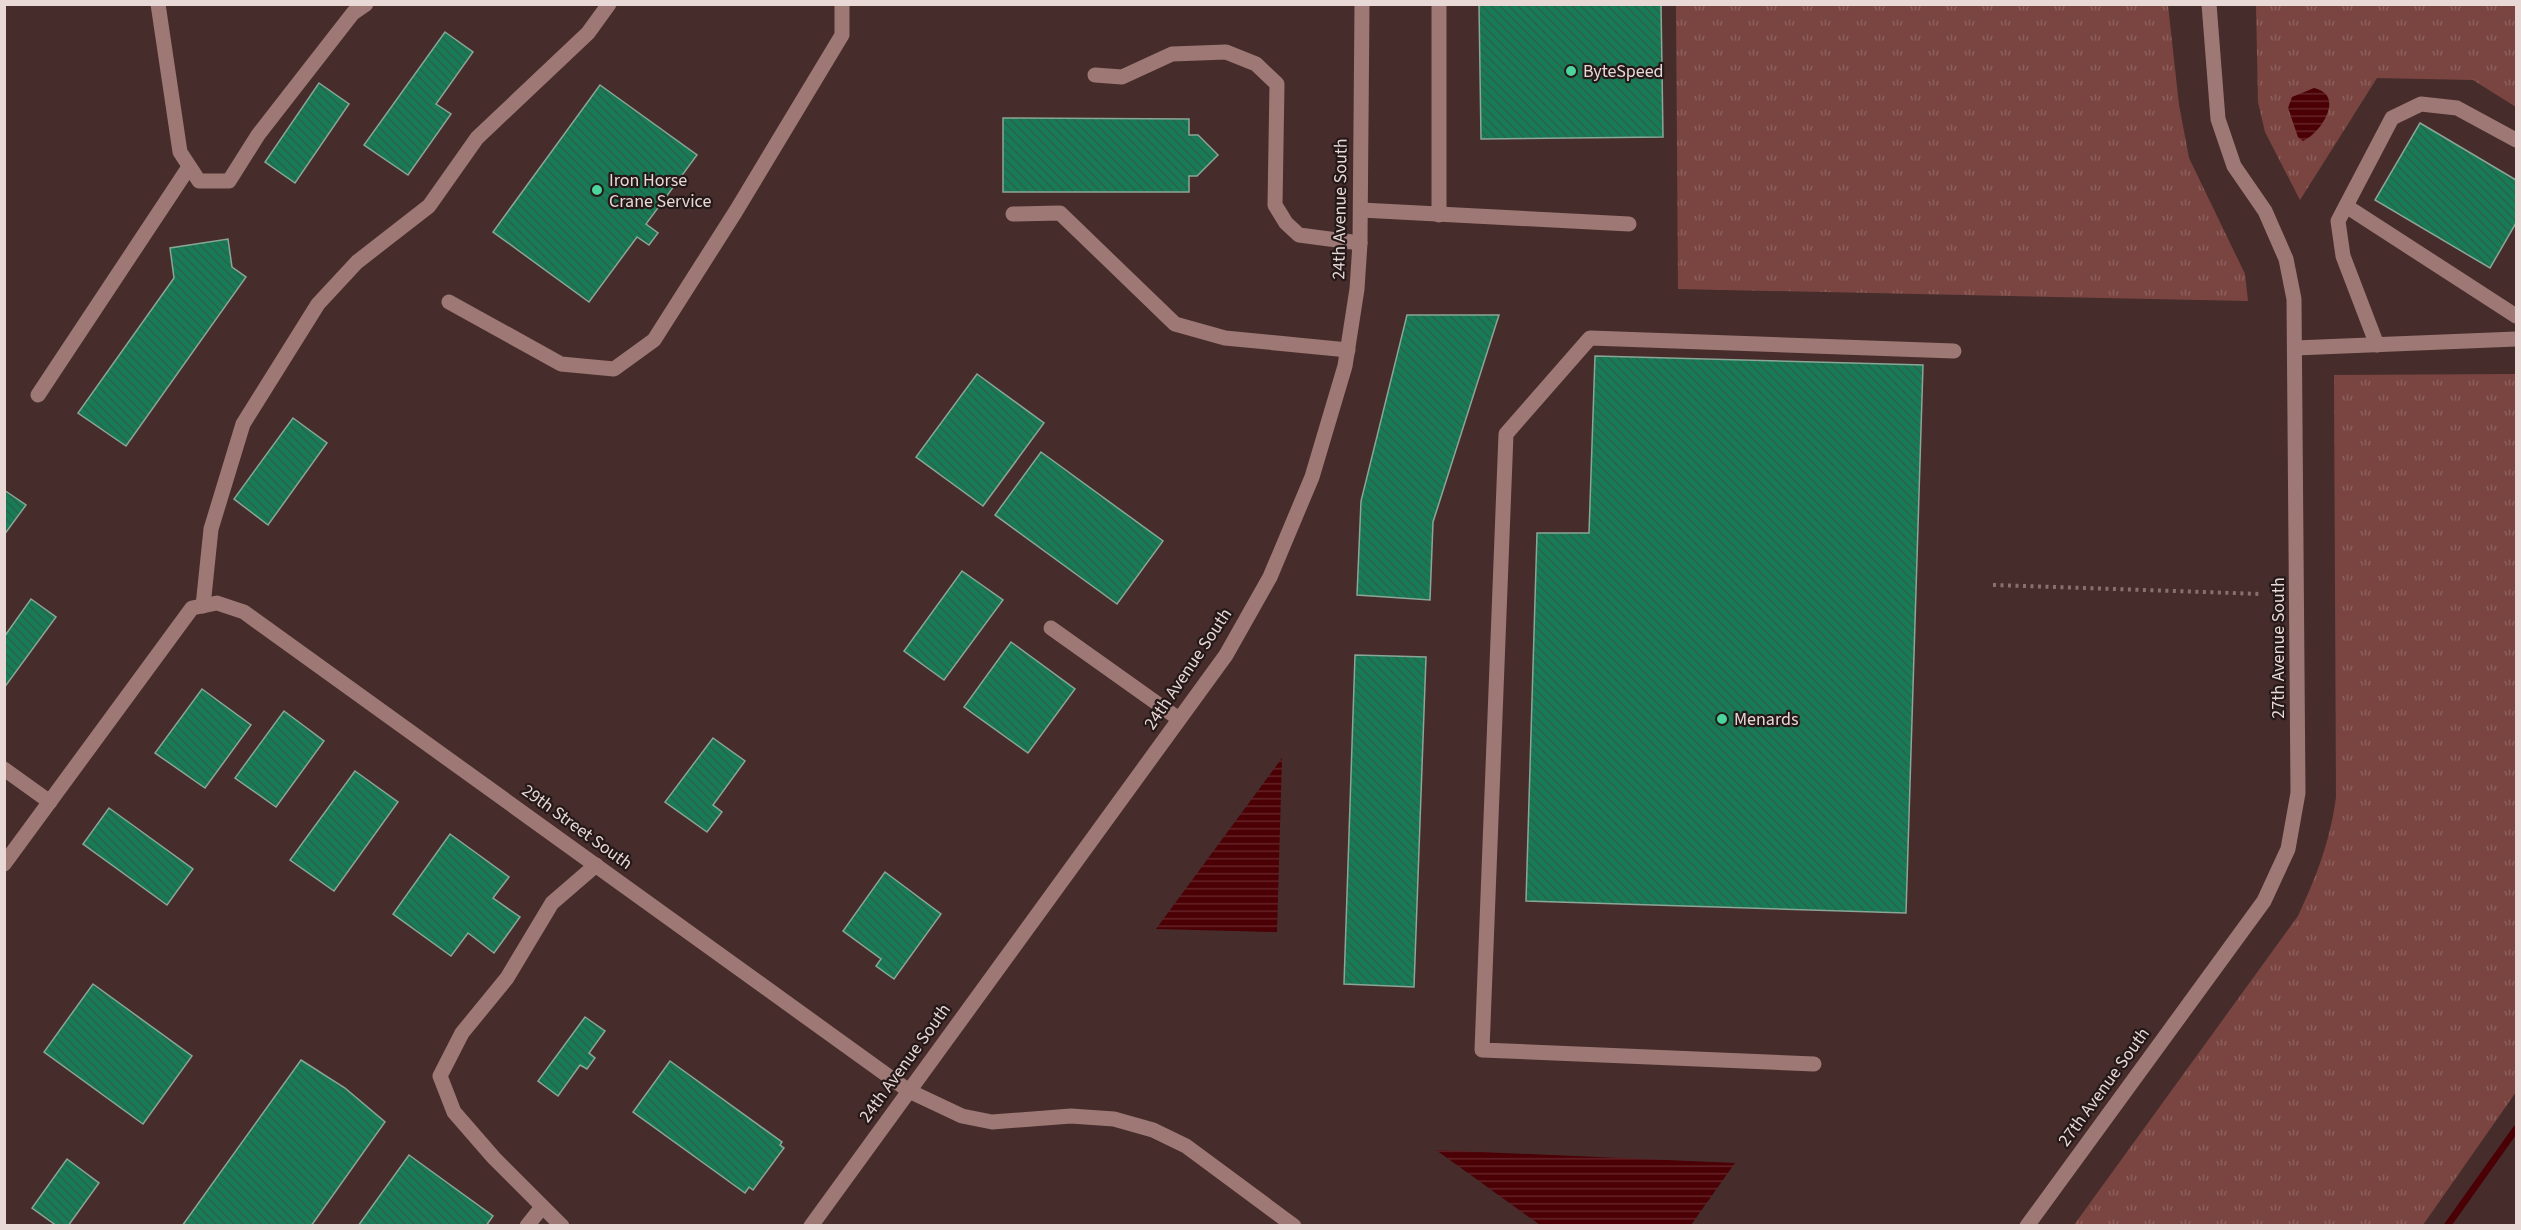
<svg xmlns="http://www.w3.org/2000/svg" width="2521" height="1230" viewBox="0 0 2521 1230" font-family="'Source Sans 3',sans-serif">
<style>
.grass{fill:url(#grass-tufts)}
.water{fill:url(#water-rules)}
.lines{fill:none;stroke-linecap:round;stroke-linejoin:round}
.stream{stroke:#4a0005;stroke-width:7}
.building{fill:url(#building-back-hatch);stroke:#8aa697;stroke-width:1.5}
.path{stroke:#87716f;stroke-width:4;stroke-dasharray:3 4.5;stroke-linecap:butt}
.minor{stroke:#9e7874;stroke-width:15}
.poi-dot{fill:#4bd49b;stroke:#241918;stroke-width:2}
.labels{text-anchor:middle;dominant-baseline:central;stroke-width:4.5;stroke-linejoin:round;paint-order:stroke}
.poi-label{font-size:18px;fill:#e8d8d6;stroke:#241918;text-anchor:start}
.street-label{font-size:18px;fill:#e8d8d6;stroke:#241918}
</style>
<defs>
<pattern id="grass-tufts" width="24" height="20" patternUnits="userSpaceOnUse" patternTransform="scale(1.5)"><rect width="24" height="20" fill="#7a4541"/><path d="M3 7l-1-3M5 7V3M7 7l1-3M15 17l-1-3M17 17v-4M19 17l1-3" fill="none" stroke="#8d5f5c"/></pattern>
<pattern id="water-rules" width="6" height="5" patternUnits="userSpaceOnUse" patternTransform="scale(1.5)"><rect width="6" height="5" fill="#4a0005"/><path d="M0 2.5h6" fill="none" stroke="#642429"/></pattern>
<pattern id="building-back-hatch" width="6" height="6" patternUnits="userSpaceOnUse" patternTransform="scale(1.5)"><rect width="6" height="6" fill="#177b56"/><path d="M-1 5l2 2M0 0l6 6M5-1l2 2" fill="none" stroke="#2c614c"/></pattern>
</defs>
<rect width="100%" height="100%" fill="#462d2b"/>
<!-- grass -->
<g class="grass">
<polygon points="1676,5 2168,5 2179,105 2189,158 2245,274 2248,301 1678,289"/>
<polygon points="2256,5 2516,5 2516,107 2473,80 2377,78 2300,200 2265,132 2258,102"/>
<path d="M2516,374V1092L2423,1225H2074L2298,916C2317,875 2330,842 2336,797L2334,375Z"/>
</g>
<!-- water -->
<g class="water">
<path d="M2314,88C2345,95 2322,132 2303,141L2298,137L2288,108L2292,97Z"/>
<polygon points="1282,758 1277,932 1156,929"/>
<polygon points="1436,1150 1735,1163 1691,1225 1540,1225"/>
</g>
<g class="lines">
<!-- stream -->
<polyline class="stream" points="2447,1226 2516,1129"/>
</g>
<!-- building -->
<g class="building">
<polygon points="1479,4 1661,4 1663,137 1481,139"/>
<polygon points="445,32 473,52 436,104 451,114 408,175 364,145"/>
<polygon points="319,83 349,104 295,183 265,162"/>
<polygon points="600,85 697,155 646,224 658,233 649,245 637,237 589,302 493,232"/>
<polygon points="1003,118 1189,119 1189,135 1198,135 1218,155 1197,176 1189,176 1189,192 1003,192"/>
<polygon points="2420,123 2516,180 2516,223 2490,268 2375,200"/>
<polygon points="228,239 232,267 246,277 126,446 78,413 174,278 170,248"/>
<polygon points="1407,315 1499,315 1433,522 1430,600 1357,595 1361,501"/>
<polygon points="1595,356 1923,365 1906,913 1526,901 1537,533 1589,533"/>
<polygon points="977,374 1044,423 983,506 916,457"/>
<polygon points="293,418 327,443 268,525 234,499"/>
<polygon points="1041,452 1163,541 1117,604 995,515"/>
<polygon points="4,490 26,505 4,535"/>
<polygon points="962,571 1003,600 944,680 904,651"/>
<polygon points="31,599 56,617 4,688 4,637"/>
<polygon points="1011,642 1075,689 1028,753 964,707"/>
<polygon points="1355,655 1426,657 1414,987 1344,984"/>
<polygon points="202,689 251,725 205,788 155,753"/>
<polygon points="284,711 324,741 276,807 235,778"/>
<polygon points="713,738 745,761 713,805 722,812 707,832 665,802"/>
<polygon points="355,771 398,802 334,891 290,860"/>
<polygon points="109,808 193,869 167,905 83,844"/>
<polygon points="450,834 509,877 493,898 520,917 494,953 468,933 451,956 393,914"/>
<polygon points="885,872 941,914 894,979 876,966 881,959 843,931"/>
<polygon points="93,984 192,1056 143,1124 44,1052"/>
<polygon points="585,1017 605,1031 589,1053 595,1058 587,1069 580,1065 558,1096 538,1081"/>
<polygon points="301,1060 345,1088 385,1122 311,1226 182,1226"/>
<polygon points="670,1061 782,1142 780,1145 784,1148 753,1190 749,1187 745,1193 633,1112"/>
<polygon points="409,1155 493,1216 486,1226 358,1226"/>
<polygon points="67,1159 99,1183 68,1226 57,1226 32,1208"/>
</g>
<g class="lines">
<!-- path -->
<polyline class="path" points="1993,585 2262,594"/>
<!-- minor -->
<g class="minor">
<polyline points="158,4 180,152 199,181 229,181 258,135 353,13 366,4"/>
<polyline points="1439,4 1439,215"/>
<polyline points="1095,75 1122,77 1172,54 1226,52 1256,64 1277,84 1275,205 1286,223 1299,235 1360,243"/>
<polyline points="2346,206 2516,316"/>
<polyline points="1361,210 1629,224"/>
<polyline points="1013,214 1060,213 1175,324 1225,338 1348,350"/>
<polyline points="449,302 561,364 614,369 654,340 736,211 842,35 842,4"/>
<polyline points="2377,345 2343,256 2338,221 2392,118 2421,104 2457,108 2516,140"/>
<polyline points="2295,348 2516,339"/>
<polyline points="38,395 189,167"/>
<polyline points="203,606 211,529 243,424 318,304 357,262 429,206 477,138 588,33 609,4"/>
<polyline points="1051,628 1179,719"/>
<polyline points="4,769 50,802"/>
<polyline points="4,864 192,608 217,603 244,612 909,1091 962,1116 992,1122 1071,1116 1114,1119 1153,1130 1186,1146 1294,1226"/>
<polyline points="1814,1064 1482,1050 1506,434 1590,338 1954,351"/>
<polyline points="527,1226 542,1207"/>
<polyline points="562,1226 494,1158 454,1112 440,1076 462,1033 507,978 552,903 596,865"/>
<polyline points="811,1226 1226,655 1270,577 1312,477 1345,366 1357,289 1360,243 1362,4"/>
<polyline points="2027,1226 2264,901 2288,849 2298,793 2294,299 2286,259 2265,211 2234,166 2218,119 2209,4"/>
</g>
</g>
<!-- markers -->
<g class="poi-dot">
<circle cx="1571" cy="71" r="6"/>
<circle cx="597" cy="190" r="6"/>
<circle cx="1722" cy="719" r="6"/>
</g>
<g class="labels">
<!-- poi labels -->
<g class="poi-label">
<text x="1583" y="71">ByteSpeed</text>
<text x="609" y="180">Iron Horse<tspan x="609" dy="21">Crane Service</tspan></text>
<text x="1734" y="719">Menards</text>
</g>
<!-- street labels -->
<g class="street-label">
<text transform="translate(1340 209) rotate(-89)">24th Avenue South</text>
<text transform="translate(2278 648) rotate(-90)">27th Avenue South</text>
<text transform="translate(1188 669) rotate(-56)">24th Avenue South</text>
<text transform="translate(577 827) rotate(36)">29th Street South</text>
<text transform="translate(905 1063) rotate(-54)">24th Avenue South</text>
<text transform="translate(2104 1087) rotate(-54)">27th Avenue South</text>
</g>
</g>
<!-- border -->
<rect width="2521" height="1230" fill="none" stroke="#e8d8d6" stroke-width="12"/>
</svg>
